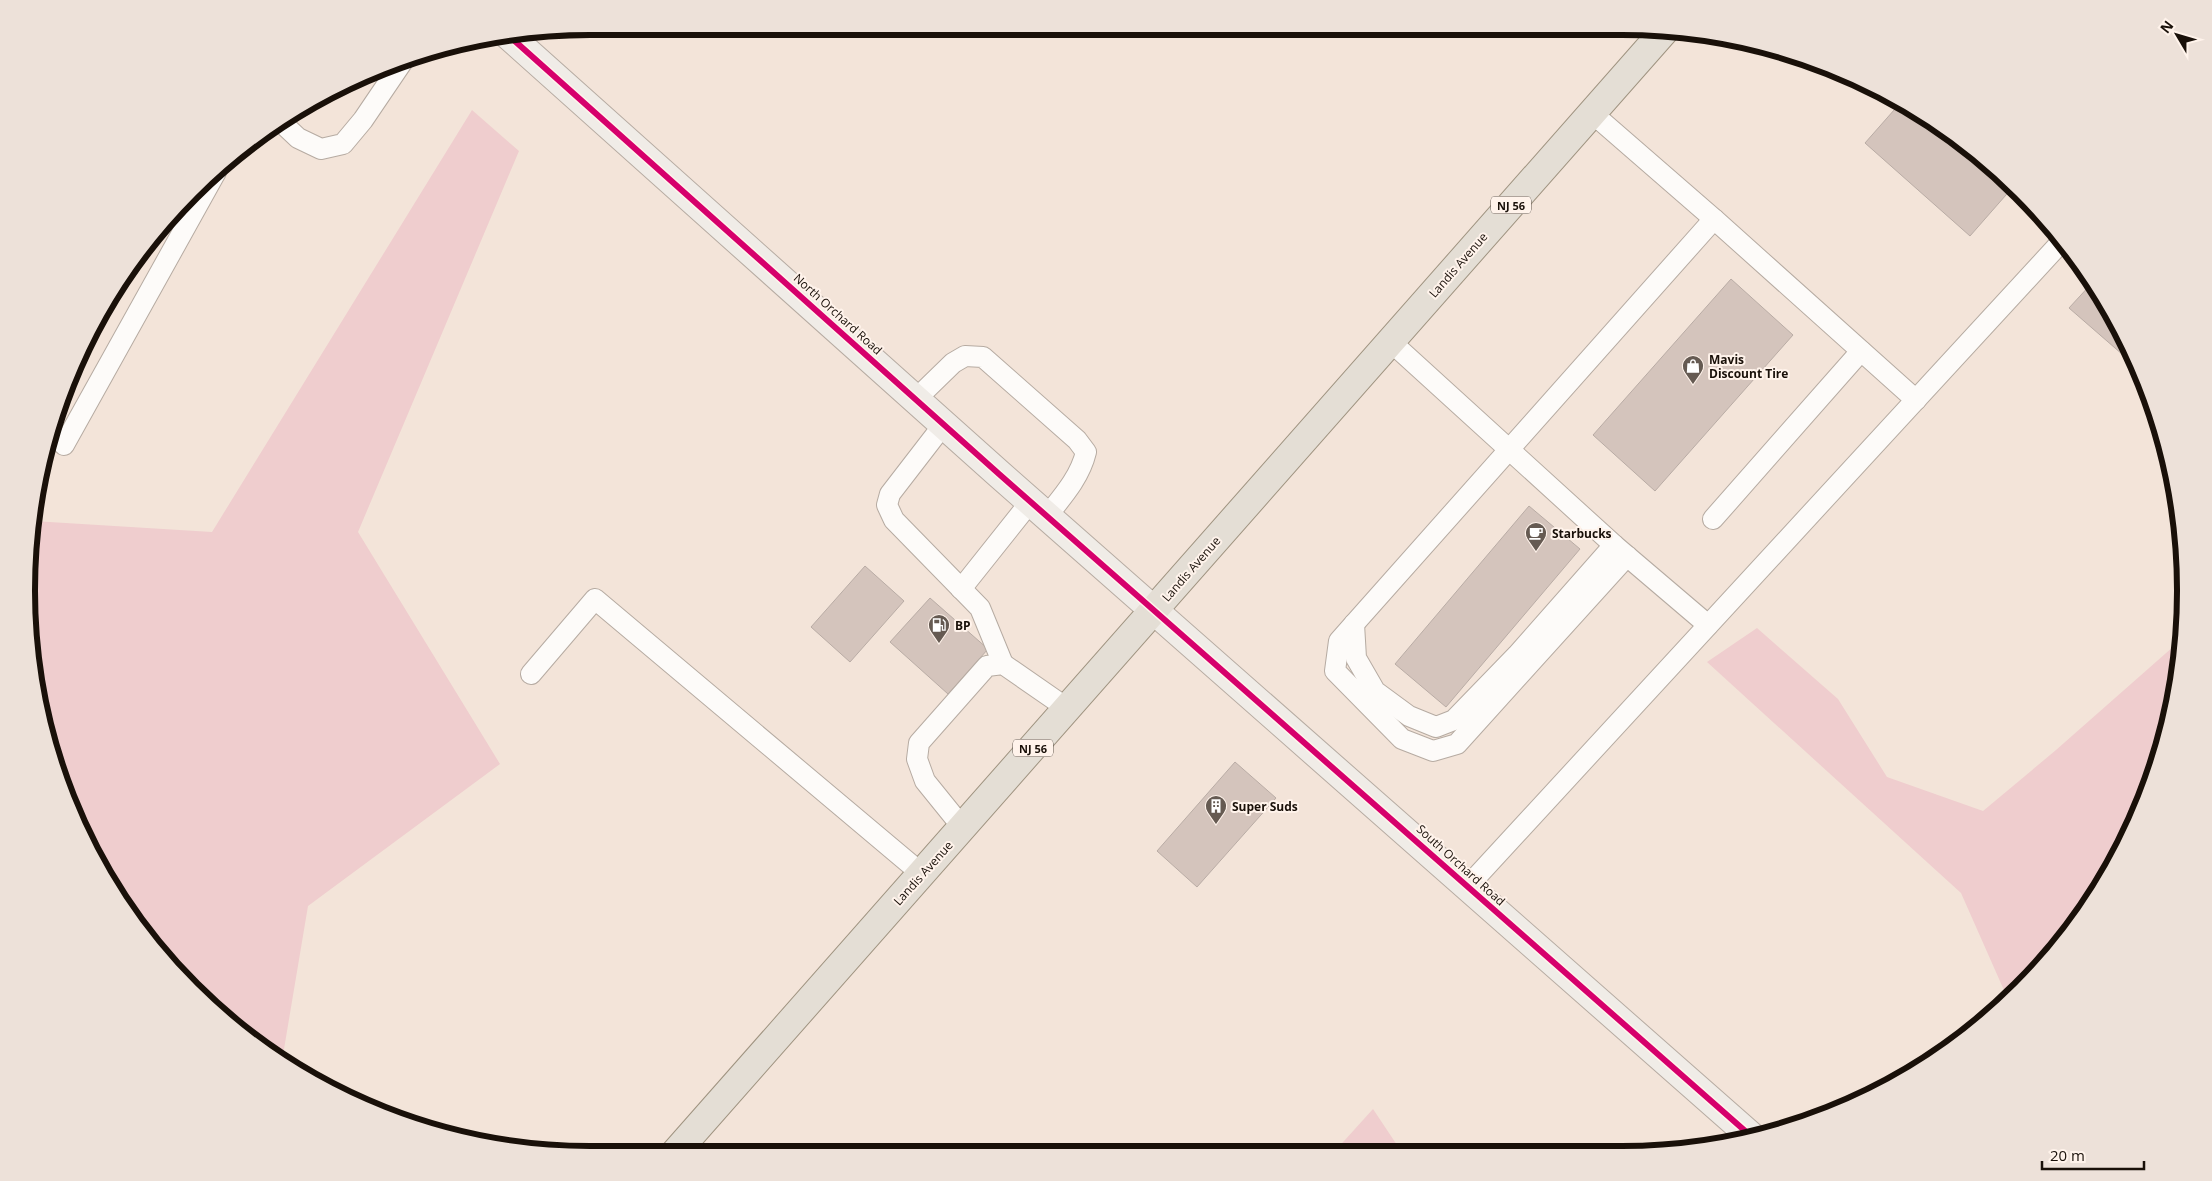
<svg xmlns="http://www.w3.org/2000/svg" width="2212" height="1181" viewBox="0 0 2212 1181" font-family="'Open Sans',sans-serif">
<style>
.green{fill:#efcdce}
.building{fill:#d4c4bc;stroke:#b9aca5}
.lines{fill:none;stroke-linecap:round;stroke-linejoin:round}
.lane-casing{stroke:#b6aba2;stroke-width:22}
.secondary-casing{stroke:#b6aba2;stroke-width:30}
.primary-casing{stroke:#9f9380;stroke-width:30}
.lane{stroke:#fdfbf9;stroke-width:20}
.secondary{stroke:#f0ece7;stroke-width:28}
.primary{stroke:#e4ded5;stroke-width:28}
.cycleway-casing{stroke:#fff3eb;stroke-width:9}
.cycleway{stroke:#d6006c;stroke-width:6}
.labels{text-anchor:middle;dominant-baseline:central;stroke-width:4;stroke-linejoin:round;paint-order:stroke}
.shield{fill:#fff3eb;stroke:#5e544d;stroke-width:1}
.shield-label{font-size:11px;font-weight:bold;fill:#191009}
.street-label{font-size:12px;fill:#191009;stroke:#fff3eb}
.poi-label{font-size:12px;font-weight:bold;fill:#191009;stroke:#fff3eb;text-anchor:start}
.rim{fill:none;stroke:#191009;stroke-width:6}
</style>
<rect width="100%" height="100%" fill="#f3e4d9"/>
<!-- green -->
<g class="green">
<polygon points="472,110 519,151 358,532 500,764 308,906 282,1061 247,1038 166,963 121,904 69,807 45,736 27,628 27,553 33,521 212,532"/>
<polygon points="1757,628 1838,699 1887,777 1983,811 2056,750 2182,639 2181,664 2156,772 2110,872 2046,963 2007,997 1961,893 1707,662"/>
<polygon points="1373,1109 1401,1151 1335,1151"/>
</g>
<!-- building -->
<g class="building">
<polygon points="1902,101 1993,166 2013,187 1970,236 1865,143"/>
<polygon points="1731,279 1793,335 1655,491 1593,435"/>
<polygon points="2092,283 2127,341 2138,368 2069,308"/>
<polygon points="1529,506 1580,549 1446,707 1395,664"/>
<polygon points="865,566 904,601 850,662 811,627"/>
<polygon points="930,598 988,649 948,694 890,642"/>
<polygon points="1235,762 1276,798 1197,887 1157,851"/>
</g>
<g class="lines">
<!-- lane casing -->
<g class="lane-casing">
<g id="lane">
<polyline points="1592,113 1714,219"/>
<polyline points="280,121 298,138 321,149 343,144 363,120 405,58"/>
<polyline points="1391,342 1614,545 1708,625"/>
<path d="M916,399L953,363L965,356L983,357L1077,440L1086,452C1080,477 1063,496 1047,516"/>
<polyline points="944,424 890,494 887,505 894,520 980,608 1003,664"/>
<polyline points="64,445 216,172"/>
<polyline points="1713,519 1861,351"/>
<polyline points="1627,556 1457,744 1433,751 1402,739 1335,671 1339,641 1354,624 1714,219 1916,400"/>
<polyline points="961,589 1031,501"/>
<polyline points="1354,624 1356,658 1375,691 1409,716 1436,727 1454,720 1517,655 1614,545"/>
<polyline points="531,674 595,599 922,874"/>
<polyline points="963,828 925,781 917,759 919,743 987,666 1003,664 1068,709"/>
<polyline points="1468,886 2063,240"/>
</g>
</g>
<!-- secondary casing -->
<g class="secondary-casing">
<polyline id="secondary" points="507,34 999,474 1752,1137"/>
</g>
<!-- primary casing -->
<g class="primary-casing">
<polyline id="primary" points="675,1153 1666,29"/>
</g>
<!-- lane -->
<use href="#lane" class="lane"/>
<!-- secondary -->
<use href="#secondary" class="secondary"/>
<!-- primary -->
<use href="#primary" class="primary"/>
<!-- cycleway casing -->
<g class="cycleway-casing">
<polyline id="cycleway" points="507,34 999,474 1752,1137"/>
</g>
<!-- cycleway -->
<use href="#cycleway" class="cycleway"/>
</g>
<!-- icons -->
<defs>
<g id="shop-pin" transform="scale(1.125)"><path d="M0 17L-7.5 6A9.5 9.5 0 1 1 7.5 6Z" fill="#655a52" stroke="#fff3eb"/><path d="M-5-2.5h2.3a2.7 3.5 0 0 1 5.4 0H5L5.5 6h-11ZM-1.5-2.5h3a1.5 2.3 0 0 0-3 0Z" fill="#fff"/></g>
<g id="cafe-pin" transform="scale(1.125)"><path d="M0 17L-7.5 6A9.5 9.5 0 1 1 7.5 6Z" fill="#655a52" stroke="#fff3eb"/><path d="M-5.5-4.5H6V0H3Q3 3.5 0 3.5H-2.5Q-5.5 3.5-5.5 0ZM3-3.2v2h1.7v-2ZM-6 4.5H4V6H-6Z" fill="#fff"/></g>
<g id="fuel-pin" transform="scale(1.125)"><path d="M0 17L-7.5 6A9.5 9.5 0 1 1 7.5 6Z" fill="#655a52" stroke="#fff3eb"/><path d="M-5.5-6h7V0h2V4h1.3V-2.5L3-4.5l.8-.8L6-3V5H2.5V1h-1V6h-7ZM-4.2-4.7v3.2H.2V-4.7Z" fill="#fff"/></g>
<g id="building-pin" transform="scale(1.125)"><path d="M0 17L-7.5 6A9.5 9.5 0 1 1 7.5 6Z" fill="#655a52" stroke="#fff3eb"/><path d="M-4-6H4V6H1V3H-1V6H-4ZM-2.5-4.3h1.7v1.8h-1.7ZM.8-4.3h1.7v1.8H.8ZM-2.5-1h1.7V.8h-1.7ZM.8-1h1.7V.8H.8Z" fill="#fff"/></g>
</defs>
<g fill-rule="evenodd">
<use href="#shop-pin" x="1693" y="366"/>
<use href="#cafe-pin" x="1536" y="533"/>
<use href="#fuel-pin" x="939" y="625"/>
<use href="#building-pin" x="1216" y="806"/>
</g>
<g class="labels">
<!-- shield labels -->
<g class="shield">
<rect x="1491" y="196.5" width="40" height="17" rx="4"/>
<rect x="1013" y="739.5" width="40" height="17" rx="4"/>
</g>
<g class="shield-label">
<text x="1511" y="205">NJ 56</text>
<text x="1033" y="748">NJ 56</text>
</g>
<!-- street labels -->
<g class="street-label">
<text transform="translate(1458 265) rotate(-49)">Landis Avenue</text>
<text transform="translate(838 314) rotate(42)">North Orchard Road</text>
<text transform="translate(1191 569) rotate(-49)">Landis Avenue</text>
<text transform="translate(1461 865) rotate(42)">South Orchard Road</text>
<text transform="translate(923 873) rotate(-48)">Landis Avenue</text>
</g>
<!-- poi labels -->
<g class="poi-label">
<text x="1709" y="359">Mavis<tspan x="1709" dy="14">Discount Tire</tspan></text>
<text x="1552" y="533">Starbucks</text>
<text x="955" y="625">BP</text>
<text x="1232" y="806">Super Suds</text>
</g>
</g>
<!-- crop -->
<path d="M0 0H2212V1181H0ZM590 35H1622A555 555 0 0 1 2177 590V591A555 555 0 0 1 1622 1146H590A555 555 0 0 1 35 591V590A555 555 0 0 1 590 35Z" fill="#ede1d9" fill-rule="evenodd"/>
<path class="rim" d="M590 35H1622A555 555 0 0 1 2177 590V591A555 555 0 0 1 1622 1146H590A555 555 0 0 1 35 591V590A555 555 0 0 1 590 35Z"/>
<!-- north arrow -->
<g transform="translate(2177 35) rotate(308)" stroke="#fff3eb" stroke-width="4" paint-order="stroke">
<path d="M0-4L9 19L0 12L-9 19Z" fill="#191009"/>
<text y="-8" font-size="14" font-weight="bold" text-anchor="middle" fill="#191009">N</text>
</g>
<!-- scale -->
<path d="M2042 1161v8h102v-8" fill="none" stroke="#191009" stroke-width="2.5"/>
<text x="2050" y="1161" font-size="15" fill="#191009" stroke="#fff3eb" stroke-width="4" paint-order="stroke">20 m</text>
</svg>
